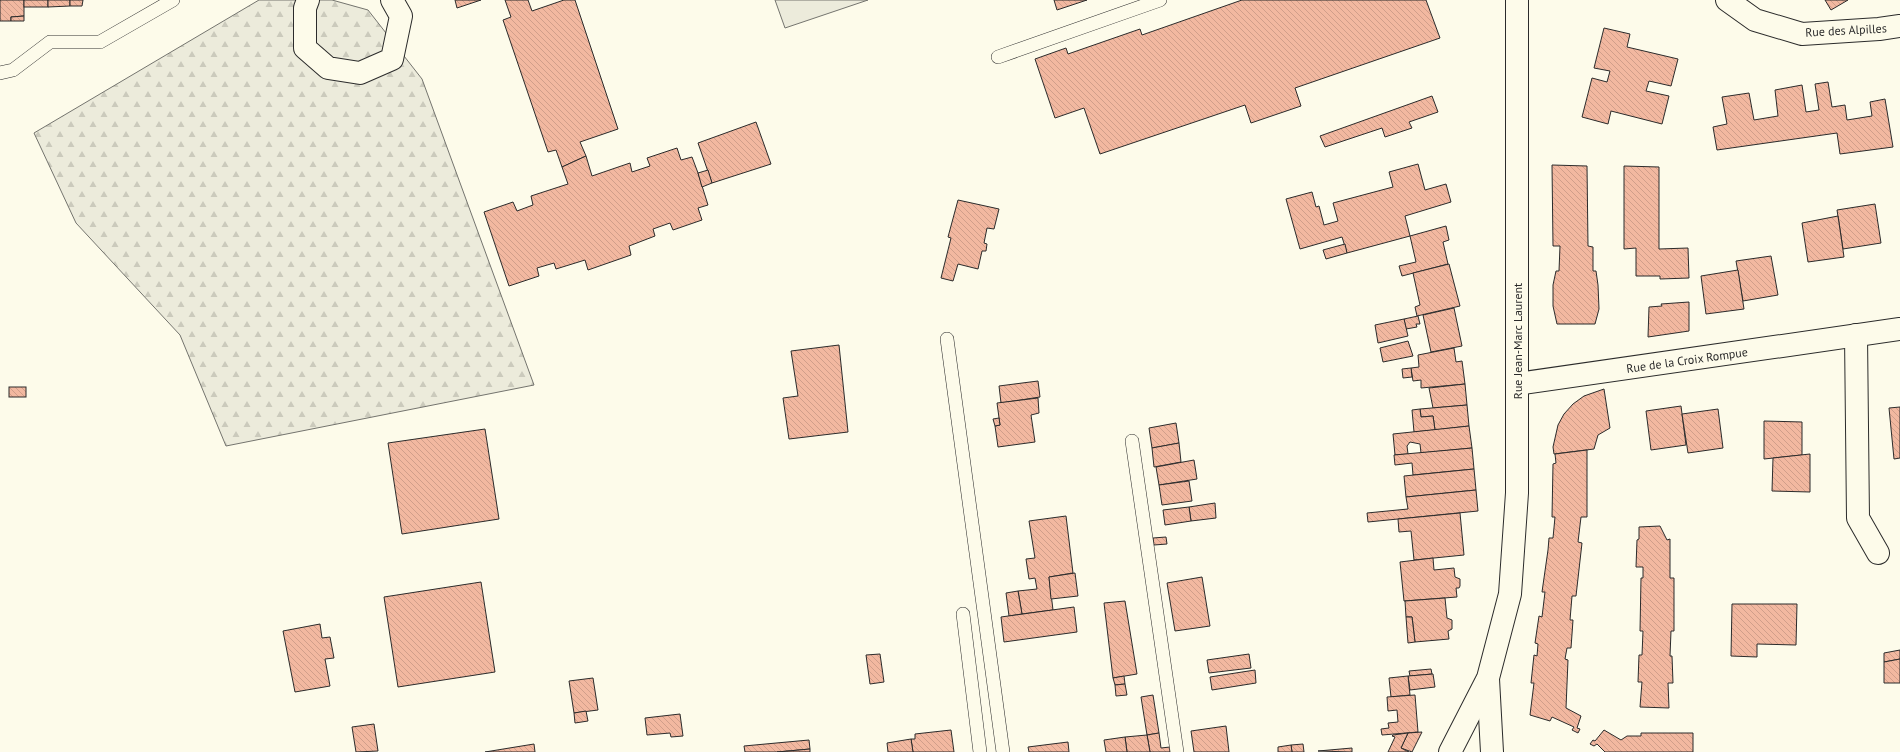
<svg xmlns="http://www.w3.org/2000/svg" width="1900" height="752" viewBox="0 0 1900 752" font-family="'PT Sans',sans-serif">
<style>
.forest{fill:url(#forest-firs);stroke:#74746e}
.pitch{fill:#ecebdb;stroke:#74746e}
.building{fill:url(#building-back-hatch);stroke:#2b2b2b}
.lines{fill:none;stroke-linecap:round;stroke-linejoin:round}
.lane-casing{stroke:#2b2b2b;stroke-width:14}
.street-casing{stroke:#2b2b2b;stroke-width:24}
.secondary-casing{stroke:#2b2b2b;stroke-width:24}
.lane{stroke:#fdfbea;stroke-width:13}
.street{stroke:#fdfbea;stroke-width:22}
.secondary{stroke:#fdfbea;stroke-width:22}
.labels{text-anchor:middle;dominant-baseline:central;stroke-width:3;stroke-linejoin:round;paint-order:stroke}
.street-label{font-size:12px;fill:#2b2b2b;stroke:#fdfbea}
</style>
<defs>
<pattern id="forest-firs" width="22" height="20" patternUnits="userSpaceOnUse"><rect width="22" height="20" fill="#ecebdb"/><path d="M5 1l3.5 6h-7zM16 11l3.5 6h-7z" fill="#cbcabc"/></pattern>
<pattern id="building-back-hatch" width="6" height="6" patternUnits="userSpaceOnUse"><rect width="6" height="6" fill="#f2b8a0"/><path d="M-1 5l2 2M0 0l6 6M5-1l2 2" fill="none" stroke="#d09e8a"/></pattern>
</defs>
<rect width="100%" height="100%" fill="#fdfbea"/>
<!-- forest -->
<polygon class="forest" points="259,0 332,0 368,10 422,79 534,385 226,446 180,335 76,223 34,133"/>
<!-- pitch -->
<polygon class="pitch" points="775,0 868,0 785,28"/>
<!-- building -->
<g class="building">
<polygon points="0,0 24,0 24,16 11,17 11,21 0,21"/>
<rect x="24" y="0" width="24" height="7"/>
<polygon points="48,0 70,0 70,6 48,7"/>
<polygon points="70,0 83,0 82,6 70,6"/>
<polygon points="455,0 481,0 457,8"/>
<polygon points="505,0 528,0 532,11 564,0 575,0 618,129 580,142 586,156 562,167 556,150 548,152 503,20 511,17"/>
<polygon points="1054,0 1087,0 1057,10"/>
<polygon points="1242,0 1426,0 1440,38 1295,88 1301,106 1251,123 1245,105 1100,154 1084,108 1055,118 1035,59 1066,48 1068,54 1140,29 1142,35"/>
<polygon points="1825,0 1848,0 1831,10"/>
<polygon points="24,16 24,21 11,21 11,17"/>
<polygon points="1604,28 1630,34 1627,47 1678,59 1671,86 1649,81 1646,91 1669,96 1662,124 1611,111 1608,124 1582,117 1592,78 1607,82 1610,71 1594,68"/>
<polygon points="1828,82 1832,107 1845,105 1847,120 1872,116 1870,102 1885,99 1893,147 1840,154 1837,133 1717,150 1713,127 1727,124 1722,97 1749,93 1754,120 1778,116 1775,90 1802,85 1806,112 1819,110 1815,84"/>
<polygon points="1432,96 1438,112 1409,122 1412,128 1385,137 1382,128 1325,147 1320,136"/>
<polygon points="756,122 771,164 712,183 698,143"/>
<polygon points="677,148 681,160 692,157 698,173 708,205 698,208 702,220 673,230 670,223 653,229 655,236 629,246 631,255 588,270 585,260 556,269 554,263 537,268 539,276 509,286 484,212 513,202 517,211 533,205 531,196 568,184 562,167 586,156 592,176 630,163 632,172 650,166 647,158"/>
<polygon points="1418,164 1425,190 1446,184 1451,202 1405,216 1410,236 1347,253 1342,237 1300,249 1286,199 1312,192 1316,207 1319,206 1324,225 1338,221 1333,203 1393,187 1389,172"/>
<polygon points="1552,165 1587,166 1588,246 1593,247 1593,271 1596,271 1598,285 1599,309 1595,324 1557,324 1553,306 1553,285 1556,271 1559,271 1560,246 1553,246"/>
<polygon points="1624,166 1659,167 1659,249 1688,248 1689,278 1660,279 1660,276 1636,276 1636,248 1624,249"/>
<polygon points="708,170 712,183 702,187 698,173"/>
<polygon points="958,200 999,209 994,229 987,228 984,243 987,244 986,251 982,251 978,269 958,264 953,281 941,278 951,238 948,237"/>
<polygon points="1875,204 1881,243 1843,249 1837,210"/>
<polygon points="1838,216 1844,257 1808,262 1802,223"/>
<polygon points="1446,226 1449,240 1443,242 1448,264 1402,276 1399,266 1416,262 1410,236"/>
<polygon points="1345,244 1347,253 1326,259 1323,250"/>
<polygon points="1771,256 1778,295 1743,301 1736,261"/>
<polygon points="1449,264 1460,306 1417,316 1415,307 1420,305 1413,273"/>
<polygon points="1738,270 1744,309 1706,314 1701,276"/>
<polygon points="1689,302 1689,331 1648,337 1649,307 1662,306 1661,304"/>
<polygon points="1454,308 1462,346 1431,352 1423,315"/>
<polygon points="1418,316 1420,324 1416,324 1417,327 1406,329 1404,319"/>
<polygon points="1404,319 1408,336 1378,343 1375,325"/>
<polygon points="1408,341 1413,356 1383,362 1380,348"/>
<polygon points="839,345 848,432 789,439 783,398 798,396 791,351"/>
<polygon points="1454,348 1456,362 1462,361 1465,384 1421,388 1421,380 1413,381 1411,368 1419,367 1418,355"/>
<polygon points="1411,368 1412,377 1403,378 1402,369"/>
<polygon points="1038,381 1040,397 1001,403 999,386"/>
<polygon points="1465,384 1467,405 1433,408 1429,388"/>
<rect x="9" y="387" width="17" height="10"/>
<polygon points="1604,389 1610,428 1598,435 1594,449 1554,454 1553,447 1558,425 1564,414 1573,404 1584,396"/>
<polygon points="1038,398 1039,413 1031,415 1035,442 998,447 995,426 1000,425 997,403"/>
<polygon points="1467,405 1469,426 1435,430 1433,416 1421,417 1420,409"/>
<polygon points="1681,406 1686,445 1651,450 1646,411"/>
<polygon points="1900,407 1900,458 1894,459 1889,408"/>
<polygon points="1420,409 1421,417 1433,416 1435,430 1414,432 1412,410"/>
<polygon points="1718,409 1723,448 1688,453 1682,414"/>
<polygon points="999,418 1000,425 995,426 993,419"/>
<polygon points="1764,421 1802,422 1802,455 1764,459"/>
<polygon points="1176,423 1179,443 1152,448 1149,428"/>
<polygon points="1469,426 1472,448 1421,453 1420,444 1410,442 1407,446 1408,454 1395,455 1393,434"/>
<polygon points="485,429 499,519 402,534 388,443"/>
<polygon points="1179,443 1181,462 1154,467 1152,448"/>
<polygon points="1472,448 1474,469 1413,475 1412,463 1395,465 1394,455"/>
<polygon points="1587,450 1587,517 1581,517 1578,542 1582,543 1576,596 1572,596 1570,620 1573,620 1571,648 1567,648 1565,659 1568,660 1566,708 1581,716 1577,728 1580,729 1578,733 1572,730 1574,727 1552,717 1550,721 1530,715 1534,683 1531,683 1534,655 1537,656 1538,644 1535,643 1539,616 1542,617 1545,592 1542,592 1548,550 1549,538 1553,538 1555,517 1552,517 1553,464 1556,463 1555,454"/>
<polygon points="1810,454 1810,492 1772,491 1773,458"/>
<polygon points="1194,460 1197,479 1159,485 1156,467"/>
<polygon points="1474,469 1476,490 1406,497 1404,476"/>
<polygon points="1189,481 1192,501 1162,505 1159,485"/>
<polygon points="1476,490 1478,511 1368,522 1367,513 1408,509 1406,497"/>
<polygon points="1215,503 1216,518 1191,521 1189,507"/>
<polygon points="1189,507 1191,521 1165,525 1163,510"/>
<polygon points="1460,513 1464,555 1414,560 1411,531 1399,532 1398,519"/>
<polygon points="1066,516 1073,573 1049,577 1053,610 1022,614 1018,591 1037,589 1035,578 1029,579 1026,559 1035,558 1029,521"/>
<polygon points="1660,526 1667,540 1670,539 1670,578 1674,578 1674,631 1671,631 1670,656 1672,656 1673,683 1668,683 1669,708 1640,707 1642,682 1638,682 1639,655 1642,655 1643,631 1640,631 1641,578 1643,578 1643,567 1636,567 1637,540 1639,539 1639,527"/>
<polygon points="1166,537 1167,544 1154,545 1153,538"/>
<polygon points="1433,558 1434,570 1454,568 1455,577 1460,579 1460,586 1459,588 1456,588 1457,597 1404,601 1400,562"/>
<polygon points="1075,573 1078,596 1051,599 1049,577"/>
<polygon points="1202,577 1210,626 1175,631 1167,583"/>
<polygon points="481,582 495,672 398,687 384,597"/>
<polygon points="1018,591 1022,614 1009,616 1006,593"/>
<polygon points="1445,598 1447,618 1452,620 1452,629 1448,631 1449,639 1415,642 1412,617 1406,617 1405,601"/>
<polygon points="1125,601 1137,674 1113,678 1104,603"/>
<polygon points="1732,604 1797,604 1796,645 1757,644 1757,657 1731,656"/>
<polygon points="1074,607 1077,632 1004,642 1001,617"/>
<polygon points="1406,617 1412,617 1415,642 1408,643"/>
<polygon points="320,624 322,638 330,637 334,658 325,659 330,686 295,692 283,631"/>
<polygon points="1900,650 1900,659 1884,662 1884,653"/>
<polygon points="880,654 884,682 870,684 866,655"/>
<polygon points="1249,654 1251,668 1209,673 1207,660"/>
<polygon points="1900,659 1900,683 1884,683 1884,662"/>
<polygon points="1431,669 1432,674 1410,676 1409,671"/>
<polygon points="1255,670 1256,683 1212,690 1210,677"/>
<polygon points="1433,674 1435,687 1410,690 1408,676"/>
<polygon points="1124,676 1125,684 1115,685 1113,678"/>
<polygon points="1408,676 1410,695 1391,697 1389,678"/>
<polygon points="593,678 598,710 574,713 569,681"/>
<polygon points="1125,684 1127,695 1116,696 1115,685"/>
<polygon points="1153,695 1159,733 1147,735 1141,697"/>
<polygon points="1415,695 1418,732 1382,735 1381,729 1389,728 1388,723 1398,722 1397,710 1388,711 1387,697"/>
<polygon points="586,711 588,721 575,723 574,713"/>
<polygon points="680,714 683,736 671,737 670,733 647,735 645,718"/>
<polygon points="374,724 378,751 356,752 352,727"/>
<polygon points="1226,726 1229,752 1194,752 1191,731"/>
<polygon points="951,730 954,752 913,752 911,739 915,739 915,734"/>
<polygon points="1604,730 1621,740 1627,736 1641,736 1641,733 1693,733 1693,752 1605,752 1597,744 1594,746 1590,744 1593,740 1595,741"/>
<polygon points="1422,732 1412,752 1401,748 1408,733"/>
<polygon points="1159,733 1161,748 1170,747 1170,752 1150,752 1147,735"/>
<polygon points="1408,733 1401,748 1409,752 1388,752 1395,737 1392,736 1393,735"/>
<polygon points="1147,735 1150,752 1127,752 1125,737"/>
<polygon points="1125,737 1127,752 1106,752 1104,740"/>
<polygon points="911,739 913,752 888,752 887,743"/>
<polygon points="809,740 810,749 777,752 745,752 744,746"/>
<polygon points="1068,742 1069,752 1029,752 1028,747"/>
<polygon points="534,744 535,752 485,752"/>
<polygon points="1303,744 1304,752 1292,752 1291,745"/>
<polygon points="1291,745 1292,752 1278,752 1278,747"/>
<polygon points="1352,748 1352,752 1318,751"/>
<polygon points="810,749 810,752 777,752"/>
</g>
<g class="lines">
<!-- lane casing -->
<g class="lane-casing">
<g id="lane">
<polyline points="998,57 1160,0"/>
<polyline points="0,73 13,70 50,42 100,42 173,0"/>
<polyline points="947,339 1003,752"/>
<polyline points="1132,441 1177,752"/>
<polyline points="963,614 980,752"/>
</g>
</g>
<!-- street casing -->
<g class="street-casing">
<g id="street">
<polyline points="308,0 305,8 305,48 328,68 360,73 392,59 401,16 392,0"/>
<polyline points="1727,0 1755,20 1802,34 1879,29 1900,26"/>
<polyline points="1856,335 1858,518 1878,553"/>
<polyline points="1517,384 1900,329"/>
</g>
</g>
<!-- secondary casing -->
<g class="secondary-casing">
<g id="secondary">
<polyline points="1488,679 1492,752"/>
<polyline points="1450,752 1488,678 1510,594 1517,493 1517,0"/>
</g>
</g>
<!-- lane -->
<use href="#lane" class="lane"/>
<!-- street -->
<use href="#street" class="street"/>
<!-- secondary -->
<use href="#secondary" class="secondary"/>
</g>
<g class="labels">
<!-- street labels -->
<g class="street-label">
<text transform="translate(1846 30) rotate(-3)">Rue des Alpilles</text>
<text transform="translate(1517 341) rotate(-90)">Rue Jean-Marc Laurent</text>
<text transform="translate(1687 360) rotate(-8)">Rue de la Croix Rompue</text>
</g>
</g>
</svg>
